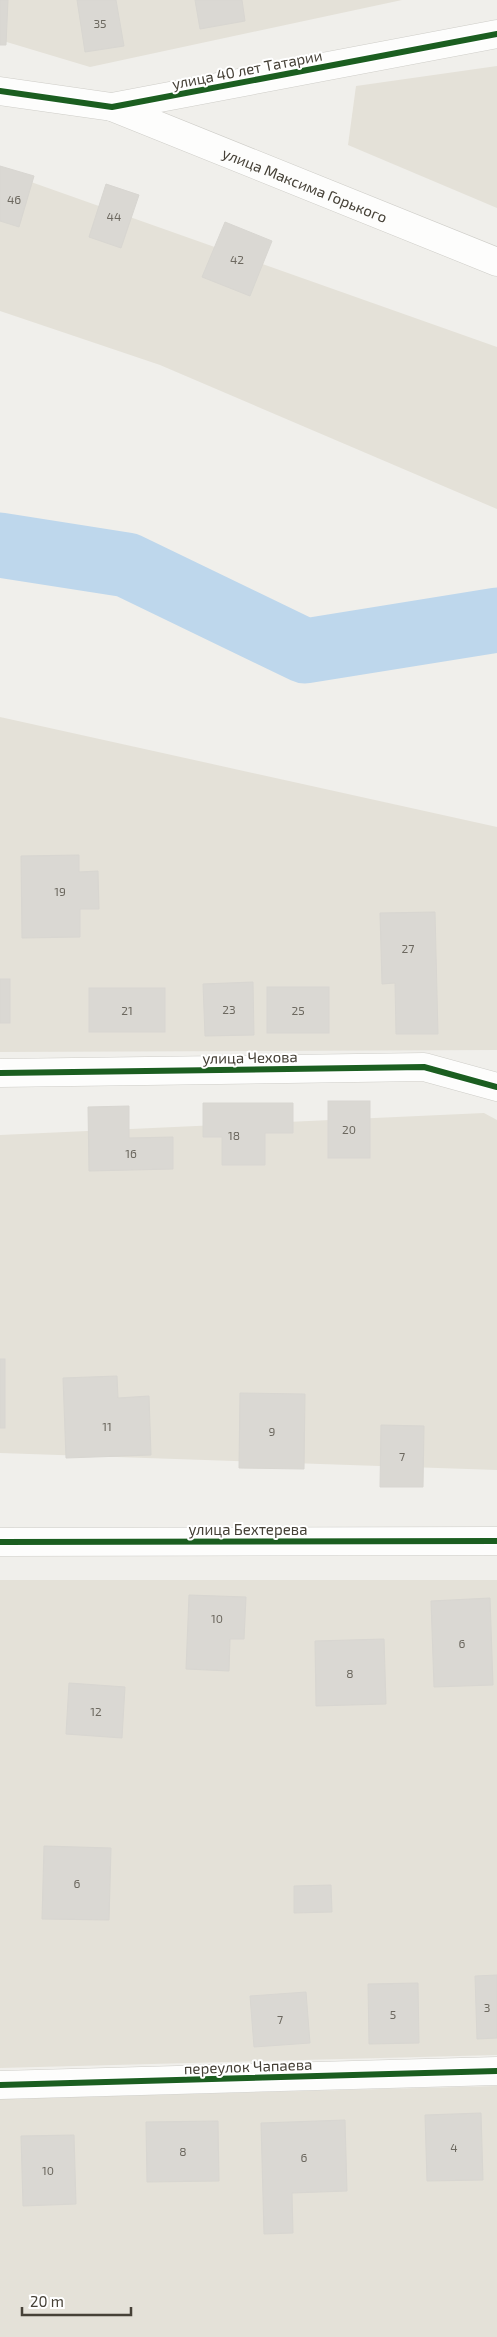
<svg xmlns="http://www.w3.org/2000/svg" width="497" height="2337" viewBox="0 0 497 2337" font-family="'Exo 2',sans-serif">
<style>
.residential{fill:#e4e1d8}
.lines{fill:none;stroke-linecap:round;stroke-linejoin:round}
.river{stroke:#bed7ec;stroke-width:65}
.building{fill:#dad8d3;stroke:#d8d6d1}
.minor-casing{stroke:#cecdc8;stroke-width:29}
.minor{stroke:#fdfdfc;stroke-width:28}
.cycleway-casing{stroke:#fff;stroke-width:9}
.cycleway{stroke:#1b5e20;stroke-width:6}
.labels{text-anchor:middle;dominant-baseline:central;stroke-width:4;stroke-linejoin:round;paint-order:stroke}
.number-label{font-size:12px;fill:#6c685f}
.street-label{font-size:15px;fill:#464137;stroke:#fff}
</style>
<rect width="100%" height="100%" fill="#f0efeb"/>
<!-- residential -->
<g class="residential">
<polygon points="0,0 402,0 90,67 0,40"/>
<polygon points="497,66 497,208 348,145 356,86"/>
<polygon points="0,171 497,347 497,509 160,365 0,311"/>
<polygon points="0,717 497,827 497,1050 0,1052"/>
<polygon points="484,1113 497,1120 497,1470 0,1453 0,1135"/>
<polygon points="0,1580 497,1580 497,2055 0,2068"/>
<polygon points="497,2086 497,2337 0,2337 0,2099"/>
</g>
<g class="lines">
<!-- river -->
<polyline class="river" points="0,545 127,565 305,651 497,620"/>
</g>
<!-- building -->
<g class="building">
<polygon points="0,0 8,0 6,45 0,45"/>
<polygon points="77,0 116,0 124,46 85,52"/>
<polygon points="195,0 242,0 245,21 200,29"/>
<polygon points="0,166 34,176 19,227 0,221"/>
<polygon points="106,184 139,195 121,248 89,237"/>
<polygon points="225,222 272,241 250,296 202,277"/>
<polygon points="79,855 79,872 98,871 99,909 80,909 80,937 22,938 21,856"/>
<polygon points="435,912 438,1034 396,1034 395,983 382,984 380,913"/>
<rect x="0" y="979" width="10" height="44"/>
<polygon points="253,982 254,1035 205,1036 203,984"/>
<rect x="267" y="987" width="62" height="46"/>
<rect x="89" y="988" width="76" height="44"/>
<rect x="328" y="1101" width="42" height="57"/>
<polygon points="203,1103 293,1103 293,1133 265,1133 265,1165 222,1165 222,1137 203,1137"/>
<polygon points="129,1106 129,1138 173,1137 173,1169 89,1171 88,1107"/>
<rect x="0" y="1359" width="5" height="69"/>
<polygon points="117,1376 118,1398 149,1396 151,1455 66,1458 63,1378"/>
<polygon points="240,1393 305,1394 304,1469 239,1468"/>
<polygon points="381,1425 424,1426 423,1487 380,1487"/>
<polygon points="189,1595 246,1597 244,1639 230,1639 229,1671 186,1669"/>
<polygon points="490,1598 493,1685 434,1687 431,1601"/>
<polygon points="384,1639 386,1704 316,1706 315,1641"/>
<polygon points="69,1683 125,1687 122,1738 66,1734"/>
<polygon points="44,1846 111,1848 109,1920 42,1919"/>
<polygon points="331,1885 332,1912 294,1913 294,1886"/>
<polygon points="497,1975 497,2038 477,2039 475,1976"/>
<polygon points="418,1983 419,2043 369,2044 368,1984"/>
<polygon points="306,1992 310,2043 254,2047 250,1996"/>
<polygon points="481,2113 483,2180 427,2181 425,2115"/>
<polygon points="345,2120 347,2191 292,2193 293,2233 264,2234 261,2123"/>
<polygon points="218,2121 219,2181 147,2182 146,2122"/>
<polygon points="74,2135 76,2204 23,2206 21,2136"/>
</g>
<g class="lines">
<!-- minor casing -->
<g class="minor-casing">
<g id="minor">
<polyline points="0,91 112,107 497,34"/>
<path id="s1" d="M112,107L497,262"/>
<polyline points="0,1073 424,1067 497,1087"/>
<polyline points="0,1542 497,1541"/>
<polyline points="0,2085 497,2071"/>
</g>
</g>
<!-- minor -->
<use href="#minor" class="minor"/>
<!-- cycleway casing -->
<g class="cycleway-casing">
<g id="cycleway">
<polyline points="0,91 112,107 497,34"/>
<polyline points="0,1073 424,1067 497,1087"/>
<polyline points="0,1542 497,1541"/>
<polyline points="0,2085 497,2071"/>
</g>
</g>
<!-- cycleway -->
<use href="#cycleway" class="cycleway"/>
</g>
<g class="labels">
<!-- number labels -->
<g class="number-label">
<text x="100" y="23">35</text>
<text x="14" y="199">46</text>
<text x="114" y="216">44</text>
<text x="237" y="259">42</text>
<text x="60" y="891">19</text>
<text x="408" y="948">27</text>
<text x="229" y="1009">23</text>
<text x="127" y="1010">21</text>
<text x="298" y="1010">25</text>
<text x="349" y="1129">20</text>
<text x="234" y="1135">18</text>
<text x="131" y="1153">16</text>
<text x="107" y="1426">11</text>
<text x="272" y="1431">9</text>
<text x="402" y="1456">7</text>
<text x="217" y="1618">10</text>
<text x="462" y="1643">6</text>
<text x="350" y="1673">8</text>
<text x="96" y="1711">12</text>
<text x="77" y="1883">6</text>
<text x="487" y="2007">3</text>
<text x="393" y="2014">5</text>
<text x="280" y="2019">7</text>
<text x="454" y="2147">4</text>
<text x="183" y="2151">8</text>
<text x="304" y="2157">6</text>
<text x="48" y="2170">10</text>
</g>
<!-- street labels -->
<g class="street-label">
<text transform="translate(247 69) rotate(-11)">улица 40 лет Татарии</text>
<text stroke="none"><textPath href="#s1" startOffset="208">улица Максима Горького</textPath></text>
<text transform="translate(250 1057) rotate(-1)">улица Чехова</text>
<text x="248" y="1529">улица Бехтерева</text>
<text transform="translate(248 2066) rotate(-2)">переулок Чапаева</text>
</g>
</g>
<!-- scale -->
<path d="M22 2307v8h109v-8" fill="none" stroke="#464137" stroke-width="2.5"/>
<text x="30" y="2307" font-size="15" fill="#464137" stroke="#ffffff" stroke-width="4" paint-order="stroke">20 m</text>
</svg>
